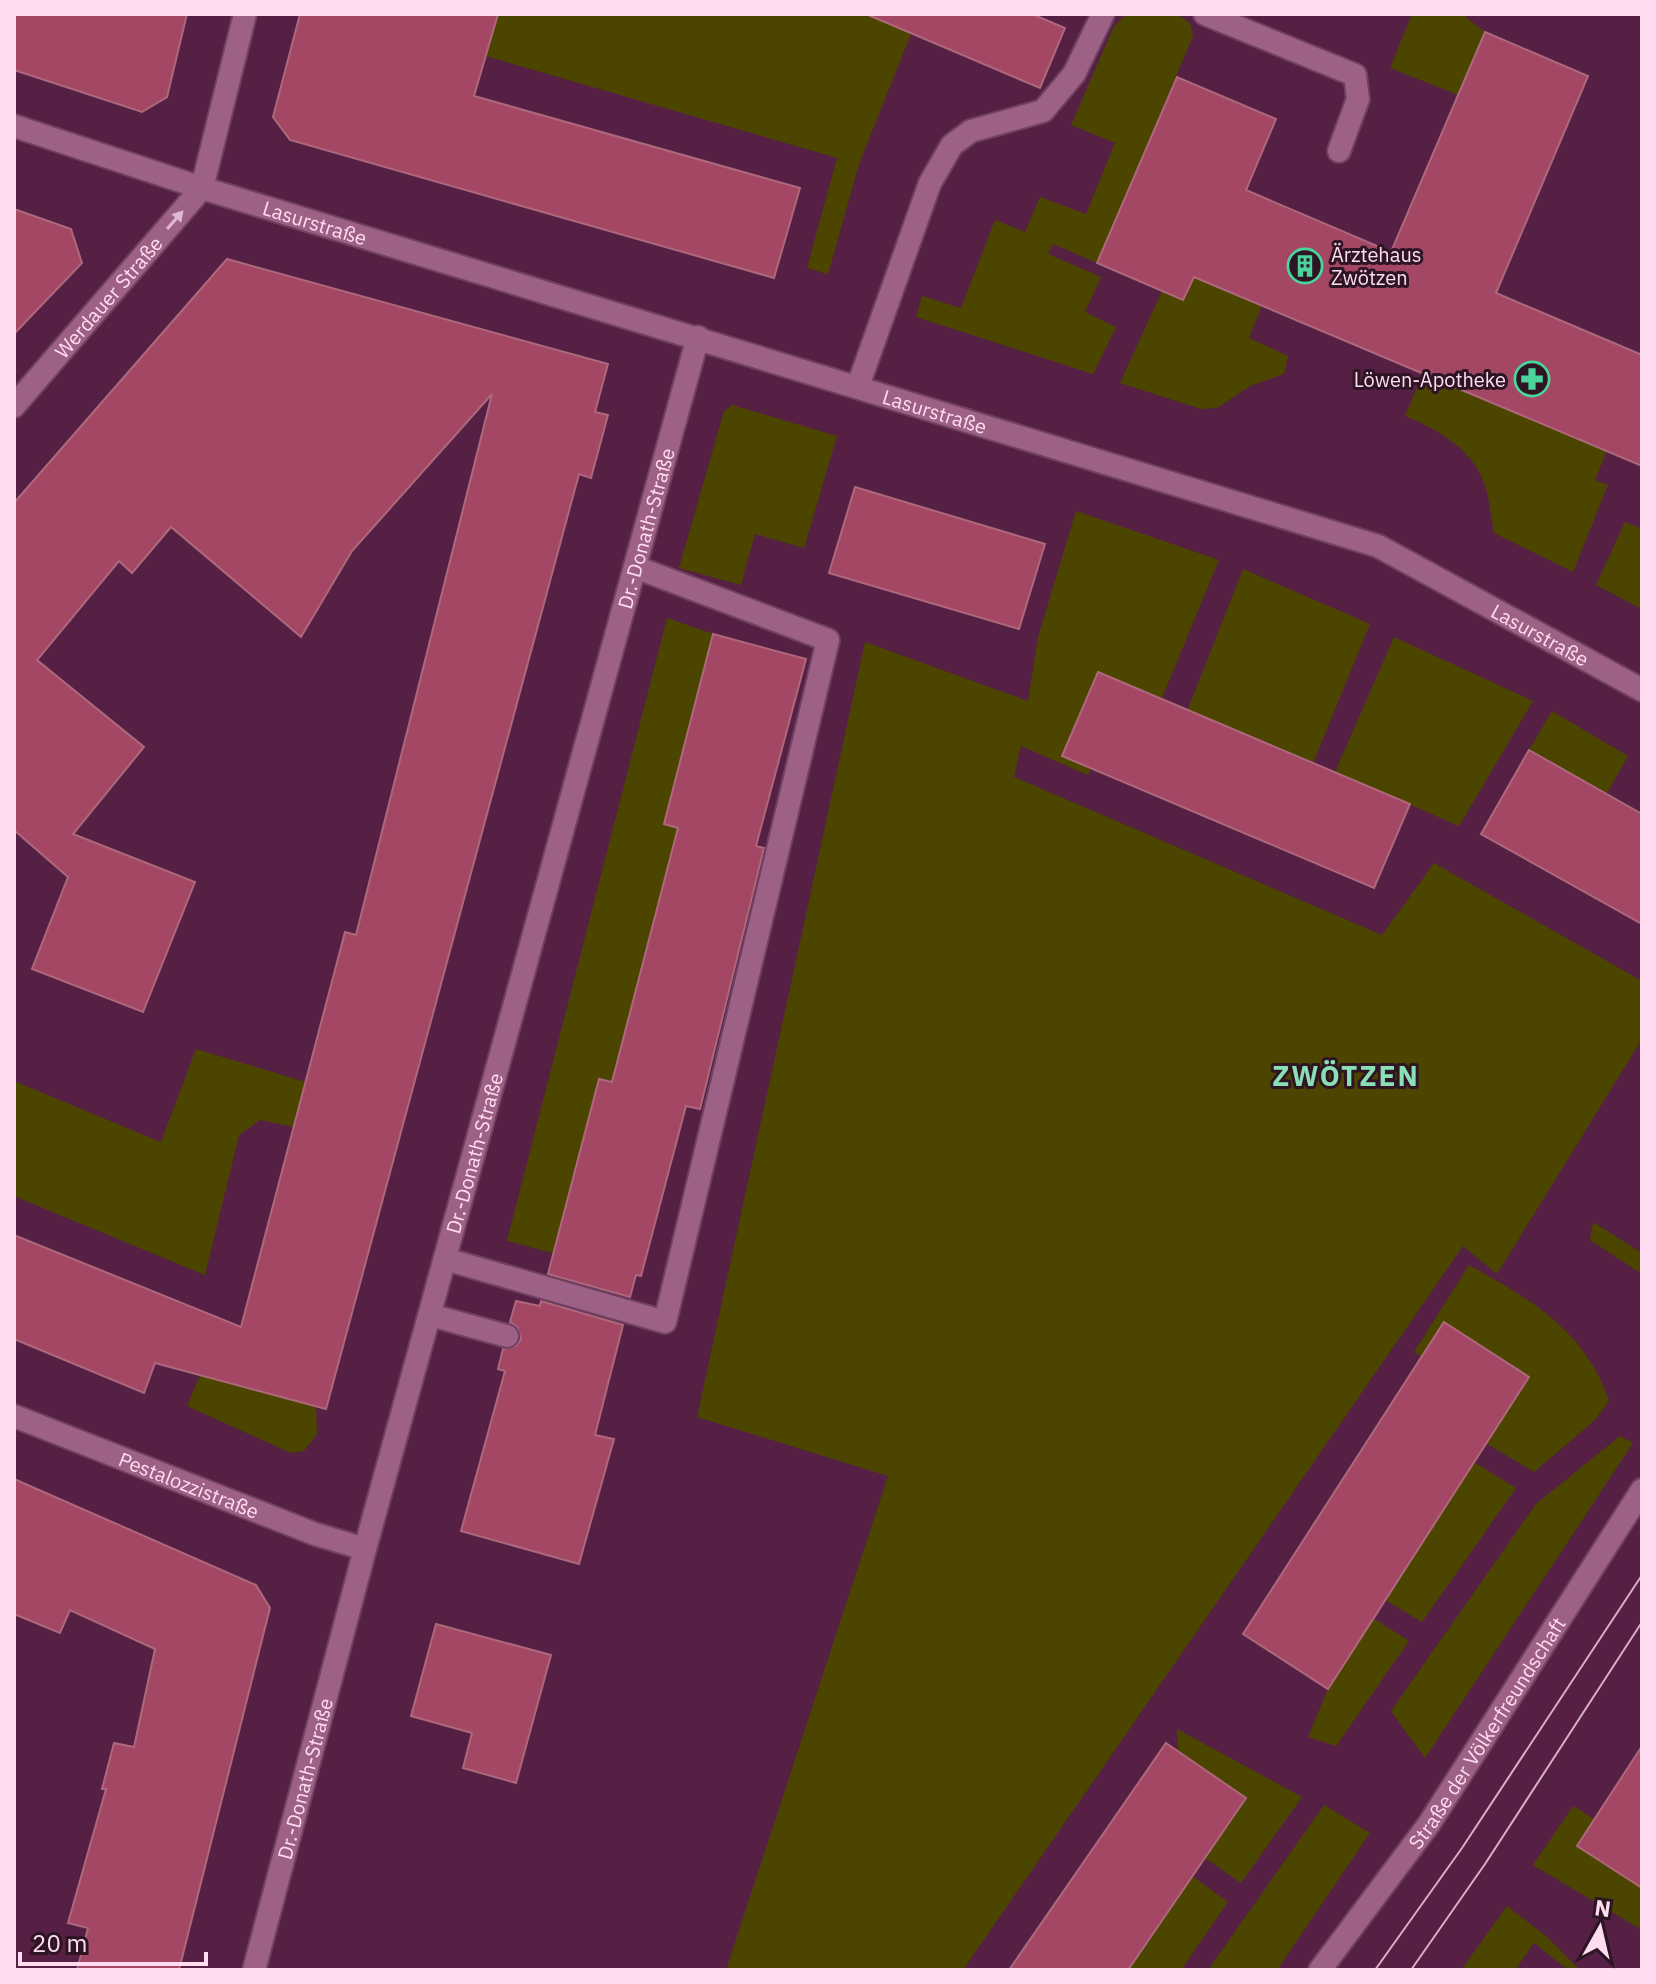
<svg xmlns="http://www.w3.org/2000/svg" width="1656" height="1984" viewBox="0 0 1656 1984" font-family="'IBM Plex Sans',sans-serif">
<style>
.green{fill:#4c4500}
.building{fill:#a34765;stroke:#ae687c;stroke-width:2}
.lines{fill:none;stroke-linecap:round;stroke-linejoin:round}
.service-casing{stroke:#704061;stroke-width:26}
.minor-casing{stroke:#704061;stroke-width:26}
.tertiary-casing{stroke:#704061;stroke-width:26}
.secondary-casing{stroke:#704061;stroke-width:26}
.service{stroke:#9d6186;stroke-width:22}
.minor{stroke:#9d6186;stroke-width:22}
.tertiary{stroke:#9d6186;stroke-width:22}
.secondary{stroke:#9d6186;stroke-width:22}
.tram{stroke:#d7b0c8;stroke-width:2}
.oneway{fill:#e2b7d0}
.labels{text-anchor:middle;dominant-baseline:central;stroke-width:6;stroke-linejoin:round;paint-order:stroke}
.street-label{font-size:20px;fill:#ffdcf0;stroke:#2d1524}
.poi-label{font-size:20px;fill:#ffdcf0;stroke:#2d1524;text-anchor:start}
.district-label{font-size:28px;font-weight:bold;letter-spacing:2px;fill:#8bdfb6;stroke:#2d1524}
</style>
<rect width="100%" height="100%" fill="#552044"/>
<!-- green -->
<g class="green">
<polygon points="498,14 919,14 859,164 828,274 807,268 837,158 486,56"/>
<polygon points="1127,14 1177,14 1190,23 1193,36 1097,263 1053,244 1048,254 1101,277 1085,312 1116,327 1093,374 916,317 922,296 961,308 995,220 1025,232 1040,197 1086,214 1115,143 1071,125 1114,26"/>
<polygon points="1412,14 1462,14 1485,32 1458,95 1390,68"/>
<polygon points="1194,277 1262,305 1249,338 1288,356 1284,374 1250,386 1217,408 1201,409 1120,383 1162,291 1183,299"/>
<path d="M1423,373L1607,451L1595,480L1608,485L1573,572L1494,533C1491,518 1490,503 1486,489C1476,451 1439,430 1405,416Z"/>
<polygon points="732,405 837,436 804,548 755,534 741,585 679,568 724,411"/>
<polygon points="1076,511 1219,560 1162,698 1098,672 1062,755 1091,768 1088,775 1021,746 1014,777 1382,935 1434,863 1642,981 1642,1039 1497,1274 1463,1246 963,1970 726,1970 888,1476 697,1417 865,642 1028,701 1038,637"/>
<polygon points="1625,522 1642,529 1642,609 1596,585"/>
<polygon points="1243,569 1370,624 1313,763 1188,709"/>
<polygon points="667,618 713,634 664,824 678,828 612,1082 599,1079 553,1253 507,1241"/>
<polygon points="1394,637 1533,701 1459,826 1335,772"/>
<polygon points="1552,711 1628,756 1607,793 1529,750"/>
<polygon points="196,1049 306,1082 294,1127 260,1120 239,1135 205,1275 14,1196 14,1081 161,1142"/>
<polygon points="1593,1222 1642,1253 1642,1274 1590,1240"/>
<path d="M1469,1265C1530,1299 1586,1331 1609,1401L1594,1421L1534,1472L1486,1443L1529,1377L1444,1322L1421,1357L1414,1352Z"/>
<polygon points="213,1344 234,1351 226,1382 316,1406 317,1434 304,1451 291,1453 187,1406"/>
<polygon points="1620,1436 1633,1443 1425,1758 1391,1711 1536,1504"/>
<polygon points="1474,1462 1516,1488 1422,1622 1385,1600"/>
<polygon points="1373,1618 1409,1641 1336,1746 1308,1737 1328,1689"/>
<polygon points="1177,1729 1302,1797 1241,1883 1205,1858 1246,1798 1178,1750"/>
<polygon points="1324,1805 1370,1833 1277,1970 1208,1970"/>
<polygon points="1573,1806 1594,1819 1578,1847 1642,1888 1642,1930 1533,1865"/>
<polygon points="1192,1876 1228,1902 1181,1970 1128,1970"/>
<polygon points="1507,1906 1546,1936 1580,1970 1568,1970 1534,1943 1515,1970 1461,1970"/>
</g>
<!-- building -->
<g class="building">
<polygon points="14,14 187,14 167,97 142,112 14,70"/>
<polygon points="300,14 498,14 474,96 800,188 774,278 290,140 273,117"/>
<polygon points="866,14 1032,14 1065,28 1040,88"/>
<polygon points="1485,32 1588,76 1496,293 1642,355 1642,466 1194,277 1183,300 1097,263 1177,77 1276,119 1246,190 1391,252"/>
<polygon points="14,209 71,229 82,263 14,334"/>
<polygon points="227,259 608,364 595,412 608,415 591,478 579,474 326,1409 155,1363 144,1393 14,1339 14,1235 241,1327 345,932 356,935 492,394 352,551 301,637 171,527 132,573 119,561 37,660 144,747 73,834 195,882 143,1012 32,969 68,877 14,830 14,503"/>
<polygon points="855,487 1045,544 1019,629 829,573"/>
<polygon points="713,634 806,659 756,846 764,848 700,1109 686,1106 641,1276 636,1275 630,1297 548,1274 599,1079 612,1082 678,828 664,824"/>
<polygon points="1098,672 1410,804 1374,888 1062,756"/>
<polygon points="1529,750 1642,814 1642,924 1481,834"/>
<polygon points="516,1301 540,1306 541,1301 623,1325 595,1435 614,1439 579,1564 461,1531 505,1371 498,1369 503,1349 516,1346 521,1339 517,1327 510,1322"/>
<polygon points="1444,1322 1529,1377 1328,1689 1243,1634"/>
<polygon points="14,1479 256,1585 270,1608 179,1970 77,1970 88,1928 68,1923 106,1789 102,1789 114,1743 134,1747 155,1649 70,1610 60,1633 14,1614"/>
<polygon points="436,1624 551,1655 516,1783 463,1768 472,1733 411,1716"/>
<polygon points="1166,1743 1246,1798 1128,1970 1009,1970"/>
<polygon points="1642,1746 1642,1888 1577,1846"/>
</g>
<g class="lines">
<!-- service casing -->
<g class="service-casing">
<g id="service">
<polyline points="1205,14 1355,75 1358,99 1339,151"/>
<polyline points="858,386 930,183 952,145 971,131 1043,111 1074,74 1103,14"/>
<polyline points="445,1259 665,1322 828,640 635,567"/>
<polyline points="430,1315 507,1336"/>
</g>
</g>
<!-- minor casing -->
<g class="minor-casing">
<g id="minor">
<path id="s1" d="M14,406L202,188L245,14"/>
<path id="s2" d="M14,1416L315,1534L365,1549"/>
<path id="s3" d="M254,1970L365,1549L698,337"/>
</g>
</g>
<!-- tertiary casing -->
<g class="tertiary-casing">
<g id="tertiary">
<path id="s4" d="M14,126L202,188L1378,546L1642,690"/>
</g>
</g>
<!-- secondary casing -->
<g class="secondary-casing">
<g id="secondary">
<path id="s5" d="M1320,1970L1429,1824L1642,1490"/>
</g>
</g>
<!-- service -->
<use href="#service" class="service"/>
<!-- minor -->
<use href="#minor" class="minor"/>
<!-- tertiary -->
<use href="#tertiary" class="tertiary"/>
<!-- secondary -->
<use href="#secondary" class="secondary"/>
<!-- tram -->
<g class="tram">
<polyline points="1375,1970 1462,1848 1642,1575"/>
<polyline points="1411,1970 1485,1864 1642,1622"/>
</g>
</g>
<!-- one-way arrows -->
<defs><path id="oneway-solid" d="M-6-.8H1V-3.2L6.5 0L1 3.2V.8H-6Z" transform="scale(2)"/></defs>
<use class="oneway" href="#oneway-solid" transform="translate(175 220) rotate(-49)"/>
<!-- icons -->
<defs>
<g id="building-ring" transform="scale(1.8)"><circle r="9.5" fill="#2d1524" stroke="#4bd49b" stroke-width="1.5"/><path d="M-4-6H4V6H1V3H-1V6H-4ZM-2.5-4.3h1.7v1.8h-1.7ZM.8-4.3h1.7v1.8H.8ZM-2.5-1h1.7V.8h-1.7ZM.8-1h1.7V.8H.8Z" fill="#4bd49b"/></g>
<g id="pharmacy-ring" transform="scale(1.8)"><circle r="9.5" fill="#2d1524" stroke="#4bd49b" stroke-width="1.5"/><path d="M-2-6h4v4h4v4h-4v4h-4v-4h-4v-4h4Z" fill="#4bd49b"/></g>
</defs>
<g fill-rule="evenodd">
<use href="#building-ring" x="1305" y="266"/>
<use href="#pharmacy-ring" x="1532" y="379"/>
</g>
<g class="labels">
<!-- street labels -->
<g class="street-label">
<text stroke="none"><textPath href="#s4" startOffset="316">Lasurstraße</textPath></text>
<text stroke="none"><textPath href="#s1" startOffset="144">Werdauer Straße</textPath></text>
<text stroke="none"><textPath href="#s4" startOffset="964">Lasurstraße</textPath></text>
<text stroke="none"><textPath href="#s3" startOffset="1494">Dr.-Donath-Straße</textPath></text>
<text stroke="none"><textPath href="#s4" startOffset="1612">Lasurstraße</textPath></text>
<text stroke="none"><textPath href="#s3" startOffset="846">Dr.-Donath-Straße</textPath></text>
<text stroke="none"><textPath href="#s2" startOffset="188">Pestalozzistraße</textPath></text>
<text stroke="none"><textPath href="#s5" startOffset="290">Straße der Völkerfreundschaft</textPath></text>
<text stroke="none"><textPath href="#s3" startOffset="198">Dr.-Donath-Straße</textPath></text>
</g>
<!-- poi labels -->
<g class="poi-label">
<text x="1331" y="254">Ärztehaus<tspan x="1331" dy="23">Zwötzen</tspan></text>
<text x="1506" y="379" text-anchor="end">Löwen-Apotheke</text>
</g>
<!-- district labels -->
<g class="district-label">
<text x="1346" y="1075">ZWÖTZEN</text>
</g>
</g>
<!-- border -->
<rect width="1656" height="1984" fill="none" stroke="#ffdcf0" stroke-width="32"/>
<!-- north arrow -->
<g transform="translate(1600 1928) rotate(8)" stroke="#2d1524" stroke-width="6" paint-order="stroke">
<path d="M0-6L14 30L0 20L-14 30Z" fill="#ffdcf0"/>
<text y="-12" font-size="22" font-weight="bold" text-anchor="middle" fill="#ffdcf0">N</text>
</g>
<!-- scale -->
<path d="M20 1952v12h186v-12" fill="none" stroke="#ffdcf0" stroke-width="4"/>
<text x="32" y="1952" font-size="24" fill="#ffdcf0" stroke="#2d1524" stroke-width="6" paint-order="stroke">20 m</text>
</svg>
